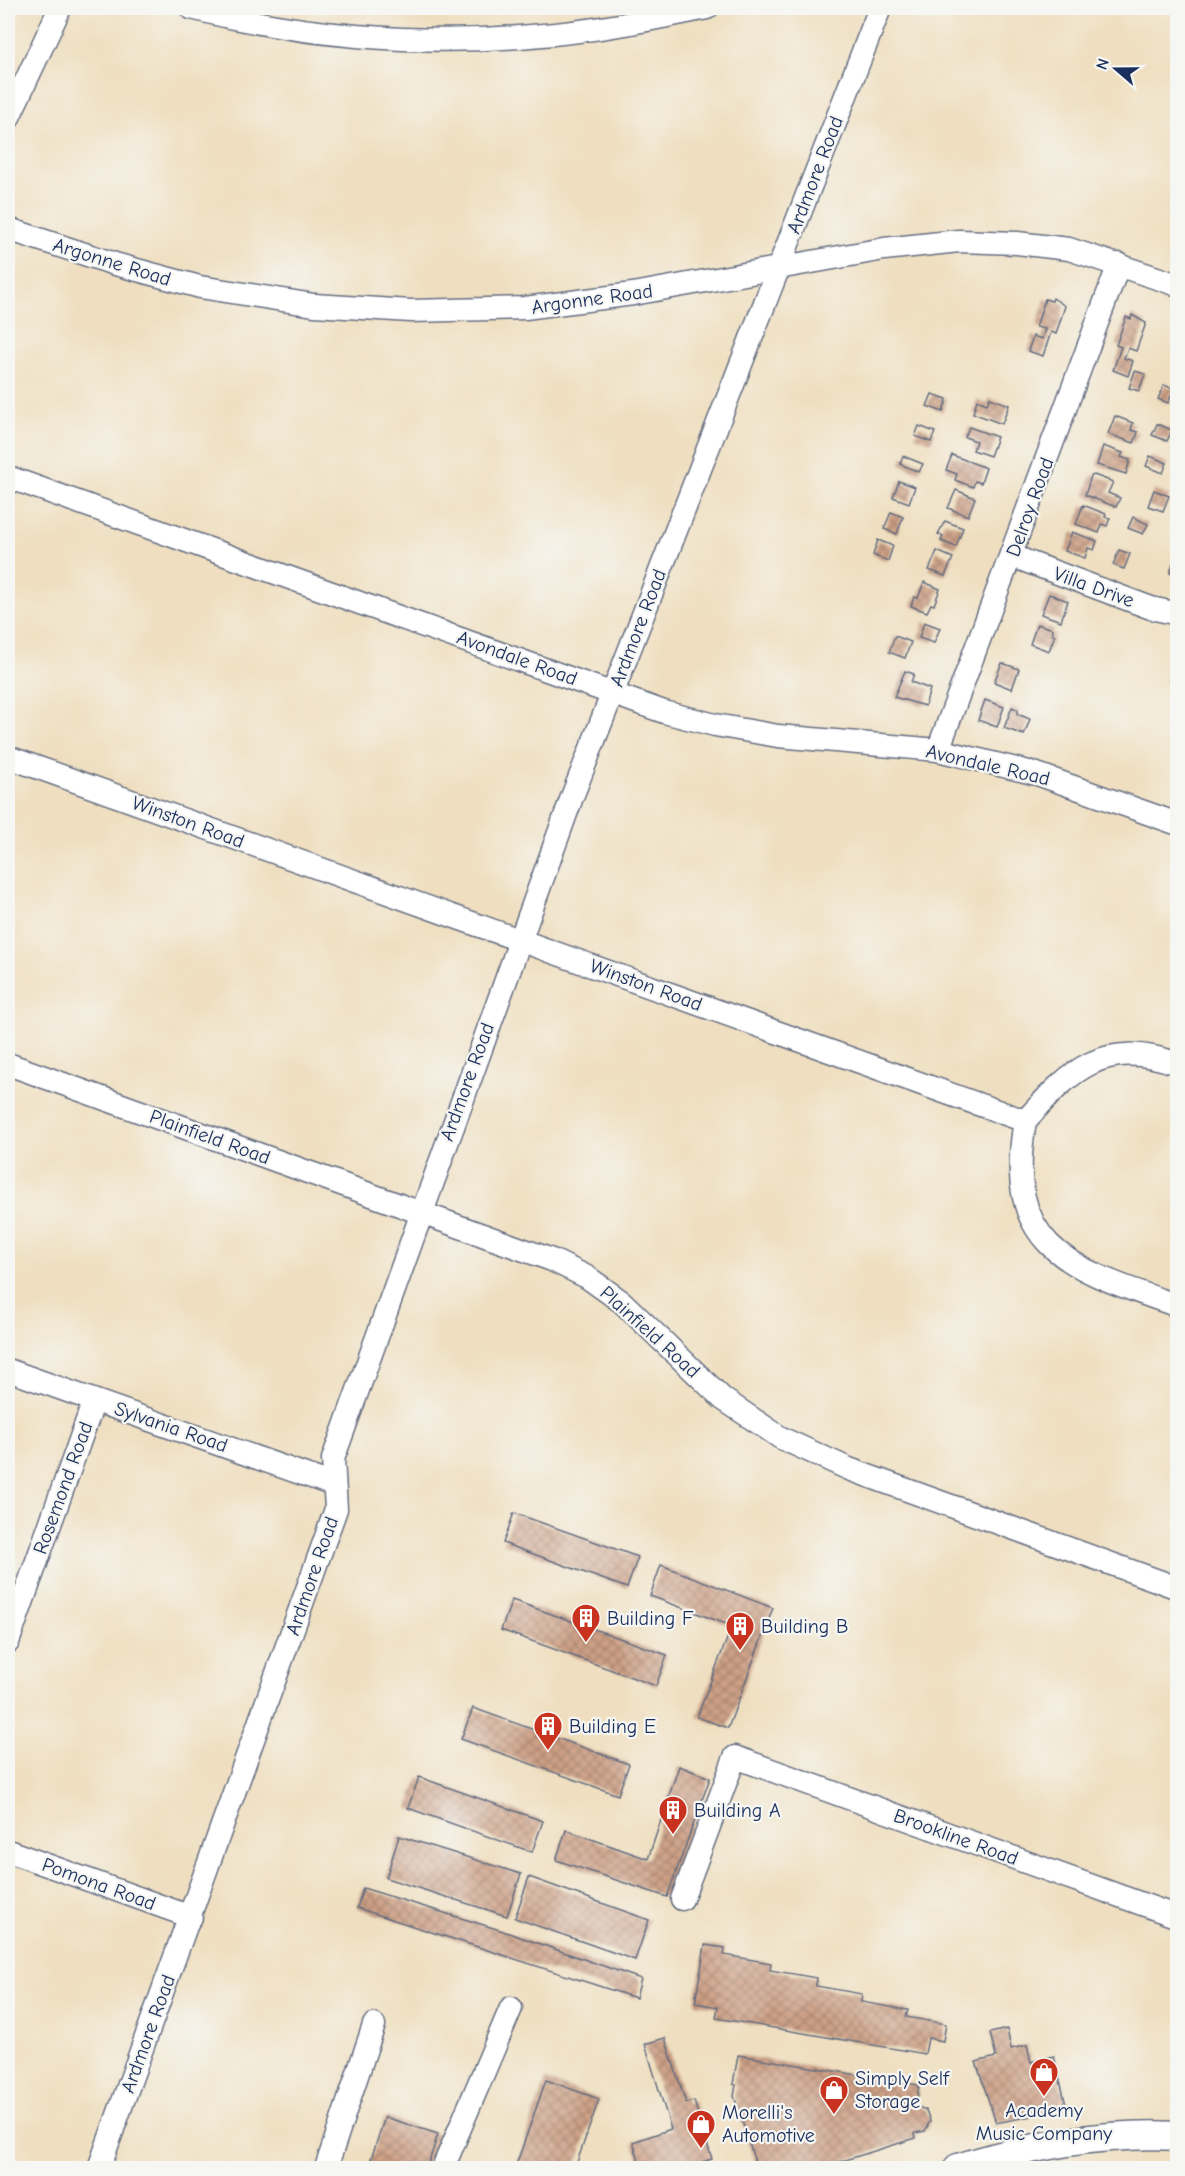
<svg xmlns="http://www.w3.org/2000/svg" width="1185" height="2176" viewBox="0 0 1185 2176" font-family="'Comic Neue',sans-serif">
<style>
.building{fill:url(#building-cross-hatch)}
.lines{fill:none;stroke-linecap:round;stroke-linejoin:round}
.minor-casing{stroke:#656d80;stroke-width:25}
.major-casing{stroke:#656d80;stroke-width:31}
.minor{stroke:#fff;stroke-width:22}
.major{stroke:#fff;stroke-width:28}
.labels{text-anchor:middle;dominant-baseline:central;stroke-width:4.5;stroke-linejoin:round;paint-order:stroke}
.street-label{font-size:20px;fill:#1b2f5e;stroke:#f6f6f2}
.poi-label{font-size:20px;fill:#1b2f5e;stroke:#f6f6f2;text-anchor:start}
</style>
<defs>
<pattern id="building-cross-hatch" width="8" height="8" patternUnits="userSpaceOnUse" patternTransform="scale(1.5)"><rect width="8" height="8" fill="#cea085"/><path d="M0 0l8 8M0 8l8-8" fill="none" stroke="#a68370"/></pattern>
</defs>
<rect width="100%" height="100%" fill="#f6f6f2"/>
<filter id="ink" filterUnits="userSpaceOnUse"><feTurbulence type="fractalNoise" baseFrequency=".0167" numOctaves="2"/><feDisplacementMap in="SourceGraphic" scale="12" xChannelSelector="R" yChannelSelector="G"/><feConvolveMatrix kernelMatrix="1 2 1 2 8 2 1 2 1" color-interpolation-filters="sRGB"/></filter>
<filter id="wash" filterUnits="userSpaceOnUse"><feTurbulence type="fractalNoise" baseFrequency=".008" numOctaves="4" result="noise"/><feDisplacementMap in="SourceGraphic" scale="24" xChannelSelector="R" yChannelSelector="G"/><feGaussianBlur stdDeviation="1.35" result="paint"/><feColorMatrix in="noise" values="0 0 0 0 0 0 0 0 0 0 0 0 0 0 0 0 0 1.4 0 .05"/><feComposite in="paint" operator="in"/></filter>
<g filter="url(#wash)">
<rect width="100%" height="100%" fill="#efdfc0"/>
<g id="blocks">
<!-- building -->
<g class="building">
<polygon points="1053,298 1065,306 1056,334 1051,332 1043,356 1028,351 1033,336 1042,339 1045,329 1036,327 1045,299 1052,301"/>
<polygon points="1132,315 1146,323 1136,351 1128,348 1124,358 1133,361 1128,376 1113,370 1121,347 1116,345 1126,317 1131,319"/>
<polygon points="1135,371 1145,374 1139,391 1129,388"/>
<polygon points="1164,385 1174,389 1168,403 1158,399"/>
<polygon points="932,394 947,399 943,412 927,406"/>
<polygon points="990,398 1009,405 1002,424 973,413 977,400 987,404"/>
<polygon points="1115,416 1133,423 1131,430 1138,432 1134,443 1108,434"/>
<polygon points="1157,424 1172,430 1167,441 1152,435"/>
<polygon points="919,426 935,432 931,442 915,436"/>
<polygon points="969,427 997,437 990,456 973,450 976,441 965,437"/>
<polygon points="1103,446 1123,453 1121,457 1130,460 1126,474 1097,465"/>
<polygon points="952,455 986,468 981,483 975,481 973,487 955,480 957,474 946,470"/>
<polygon points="903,456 923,464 919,472 900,464"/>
<polygon points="1150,456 1167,463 1163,473 1146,466"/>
<polygon points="1094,475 1113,482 1108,493 1120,498 1116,507 1085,495 1091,476"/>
<polygon points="899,481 915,487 909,503 893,497"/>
<polygon points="956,490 975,498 968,516 948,508"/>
<polygon points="1154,490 1169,496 1163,511 1148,506"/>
<polygon points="1083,505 1106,514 1105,517 1110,518 1107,526 1102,524 1099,533 1076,524"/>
<polygon points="891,512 903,517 897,534 884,529"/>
<polygon points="1133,517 1148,524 1143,534 1128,528"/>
<polygon points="945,521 963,528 956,547 941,541 943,536 938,534"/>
<polygon points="1072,532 1097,541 1094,550 1088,548 1085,558 1065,551"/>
<polygon points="878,540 893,546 888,561 873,555"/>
<polygon points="1119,550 1130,554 1124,569 1113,565"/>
<polygon points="937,551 953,558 945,576 929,570"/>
<polygon points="1177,552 1178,552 1178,576 1170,573"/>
<polygon points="924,582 940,589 934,605 931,604 927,612 911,606 914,597 918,598"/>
<polygon points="1049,594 1068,601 1061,621 1041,614"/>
<polygon points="924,622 940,628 934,643 919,638"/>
<polygon points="1037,624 1053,629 1052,634 1055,635 1049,651 1030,644"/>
<polygon points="895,636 911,642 905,658 889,652"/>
<polygon points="1177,656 1178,656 1178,683 1169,680"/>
<polygon points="1002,663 1019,669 1012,689 994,682"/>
<polygon points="905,671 914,674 911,682 930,689 925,706 894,697"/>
<polygon points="985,700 1004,707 997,727 978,720"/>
<polygon points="1012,707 1018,710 1017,714 1030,719 1024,735 1004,728"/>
<polygon points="514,1513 638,1557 627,1588 503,1543"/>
<polygon points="661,1565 773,1608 728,1728 697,1717 732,1626 650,1596"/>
<polygon points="512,1600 667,1655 656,1686 501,1630"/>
<polygon points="473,1708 629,1764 618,1795 461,1739"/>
<polygon points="679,1766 710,1778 667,1897 556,1860 566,1830 648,1859"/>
<polygon points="419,1777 543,1821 532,1852 408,1808"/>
<polygon points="399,1836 521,1874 507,1916 386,1878"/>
<polygon points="529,1877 649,1920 635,1960 515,1918"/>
<polygon points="363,1888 500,1930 641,1979 636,1998 357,1908"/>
<polygon points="705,1945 725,1948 724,1955 771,1963 770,1970 817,1978 816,1986 862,1994 861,2002 908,2010 906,2017 946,2024 943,2041 928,2038 925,2054 716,2018 718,2007 695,2003"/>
<polygon points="1007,2029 1011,2049 1027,2045 1031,2062 1054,2056 1067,2109 996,2123 976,2062 996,2057 990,2033"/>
<polygon points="665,2038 686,2103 694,2101 712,2159 683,2168 641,2168 633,2142 671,2129 645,2044"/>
<polygon points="738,2055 919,2085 916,2106 926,2110 930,2121 925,2131 915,2133 916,2138 820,2168 757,2168 734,2096 736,2085 733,2084"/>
<polygon points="546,2080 599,2099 575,2168 515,2168"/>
<polygon points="385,2117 438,2134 427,2168 368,2168"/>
</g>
</g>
</g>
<g filter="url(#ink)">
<use href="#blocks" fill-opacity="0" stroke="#656d80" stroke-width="1.5"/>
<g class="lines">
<!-- minor casing -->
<g class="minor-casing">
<g id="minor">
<path d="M191,8C300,36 418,46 531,36C590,32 649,20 707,8"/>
<polyline points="8,119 60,8"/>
<polyline points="8,229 115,264 200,287 314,305 411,311 525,308 633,294 884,249 959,241 1017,243 1069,249 1178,285"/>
<polyline points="8,477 664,712 715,725 778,736 938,750 1037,774 1178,824"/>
<polyline points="1012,556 1151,608 1178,614"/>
<polyline points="938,750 1119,264"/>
<path d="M8,757L1025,1121C1002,1252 1074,1269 1178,1306"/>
<polyline points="8,1064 552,1260 587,1277 622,1302 723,1399 781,1438 849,1469 1178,1588"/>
<path d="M1025,1121C1072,1069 1103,1038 1178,1064"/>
<polyline points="8,1370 334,1485"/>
<polyline points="8,1642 94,1401"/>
<polyline points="8,1851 191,1917"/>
<polyline points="682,1899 735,1757 1178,1917"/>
<polyline points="99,2168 336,1509 333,1459 572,797 880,8"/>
<polyline points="326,2168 374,2025"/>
<polyline points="443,2168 511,2008"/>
</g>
</g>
<!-- major casing -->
<g class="major-casing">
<path id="major" d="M958,2168C1030,2146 1102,2132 1178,2136"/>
</g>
<!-- minor -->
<use href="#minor" class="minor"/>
<!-- major -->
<use href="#major" class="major"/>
</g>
</g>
<!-- icons -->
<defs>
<g id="building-pin" transform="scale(1.5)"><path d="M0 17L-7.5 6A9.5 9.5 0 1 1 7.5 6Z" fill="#c8321e" stroke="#f6f6f2"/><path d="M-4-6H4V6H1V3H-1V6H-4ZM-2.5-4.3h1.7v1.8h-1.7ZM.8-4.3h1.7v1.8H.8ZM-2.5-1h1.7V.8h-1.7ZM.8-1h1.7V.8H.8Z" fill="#fff"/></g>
<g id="shop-pin" transform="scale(1.5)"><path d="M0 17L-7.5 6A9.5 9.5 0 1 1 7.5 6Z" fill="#c8321e" stroke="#f6f6f2"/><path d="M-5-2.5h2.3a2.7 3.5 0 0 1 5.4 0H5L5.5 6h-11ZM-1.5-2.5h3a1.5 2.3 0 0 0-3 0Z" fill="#fff"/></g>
</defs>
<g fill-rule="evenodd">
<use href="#building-pin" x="586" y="1618"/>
<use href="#building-pin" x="740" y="1626"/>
<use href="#building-pin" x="548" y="1726"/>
<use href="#building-pin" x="673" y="1810"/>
<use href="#shop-pin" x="1044" y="2072"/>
<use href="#shop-pin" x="834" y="2090"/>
<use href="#shop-pin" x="701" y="2124"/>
</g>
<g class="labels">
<!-- street labels -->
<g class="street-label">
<text transform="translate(815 175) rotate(-69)">Ardmore Road</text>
<text transform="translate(112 262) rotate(17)">Argonne Road</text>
<text transform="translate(592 299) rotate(-8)">Argonne Road</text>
<text transform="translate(1030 507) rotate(-70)">Delroy Road</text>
<text transform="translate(1094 587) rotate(20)">Villa Drive</text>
<text transform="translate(638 628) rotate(-69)">Ardmore Road</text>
<text transform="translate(517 658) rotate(20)">Avondale Road</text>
<text transform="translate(988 765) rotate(13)">Avondale Road</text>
<text transform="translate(188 822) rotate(20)">Winston Road</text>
<text transform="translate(646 985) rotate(20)">Winston Road</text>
<text transform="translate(467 1082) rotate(-70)">Ardmore Road</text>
<text transform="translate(210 1137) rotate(20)">Plainfield Road</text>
<text transform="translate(650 1332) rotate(42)">Plainfield Road</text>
<text transform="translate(171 1427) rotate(19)">Sylvania Road</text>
<text transform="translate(63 1488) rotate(-70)">Rosemond Road</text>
<text transform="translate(312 1576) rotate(-71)">Ardmore Road</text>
<text transform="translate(956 1837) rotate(20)">Brookline Road</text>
<text transform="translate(99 1884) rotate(20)">Pomona Road</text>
<text transform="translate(148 2034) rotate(-70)">Ardmore Road</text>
</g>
<!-- poi labels -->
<g class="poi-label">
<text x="607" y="1618">Building F</text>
<text x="761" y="1626">Building B</text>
<text x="569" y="1726">Building E</text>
<text x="694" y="1810">Building A</text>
<text x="855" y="2078">Simply Self<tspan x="855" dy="23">Storage</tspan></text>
<text x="1044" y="2110" text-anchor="middle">Academy<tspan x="1044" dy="23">Music Company</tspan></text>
<text x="722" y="2112">Morelli's<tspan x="722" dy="23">Automotive</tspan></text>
</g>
</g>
<!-- margin -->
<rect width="1185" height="2176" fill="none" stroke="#f6f6f2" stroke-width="30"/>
<!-- north arrow -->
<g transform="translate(1116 69) rotate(290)" stroke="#f6f6f2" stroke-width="4.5" paint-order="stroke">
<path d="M0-4.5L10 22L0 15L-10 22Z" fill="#1b2f5e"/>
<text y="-9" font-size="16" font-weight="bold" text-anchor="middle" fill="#1b2f5e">N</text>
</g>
</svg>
